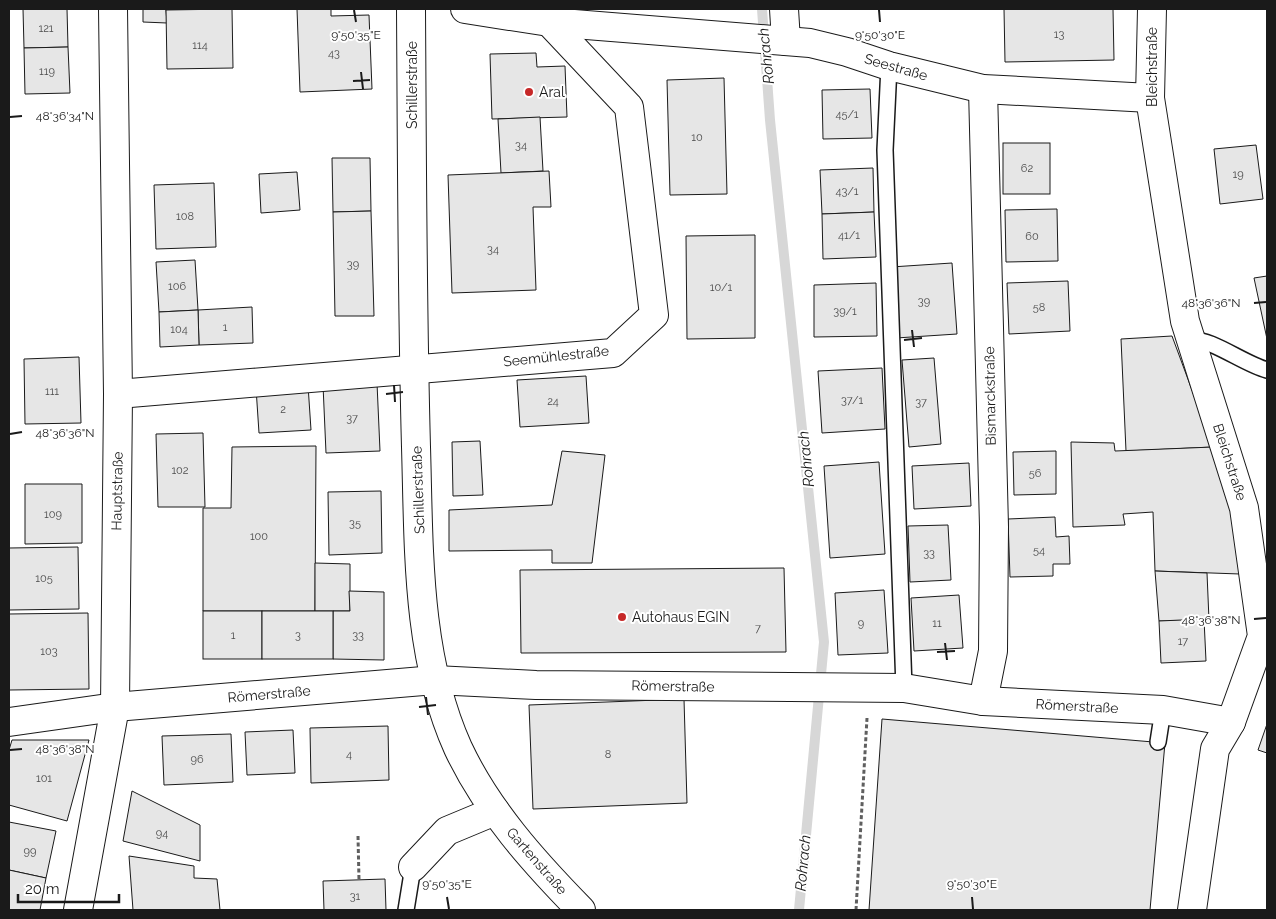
<svg xmlns="http://www.w3.org/2000/svg" width="1276" height="919" viewBox="0 0 1276 919" font-family="Raleway,sans-serif">
<style>
.lines{fill:none;stroke-linecap:round;stroke-linejoin:round}
.stream{stroke:#d7d7d7;stroke-width:10}
.building{fill:#e6e6e6;stroke:#1a1a1a}
.service-casing{stroke:#1a1a1a;stroke-width:18}
.minor-casing{stroke:#1a1a1a;stroke-width:30}
.tertiary-casing{stroke:#1a1a1a;stroke-width:30}
.primary-casing{stroke:#1a1a1a;stroke-width:30}
.path{stroke:#5f5f5f;stroke-width:3;stroke-dasharray:4 2.5;stroke-linecap:butt}
.service{stroke:#fff;stroke-width:15}
.minor{stroke:#fff;stroke-width:28}
.tertiary{stroke:#fff;stroke-width:28}
.primary{stroke:#fff;stroke-width:28}
.ticks{fill:none;stroke:#1a1a1a;stroke-width:2}
.poi-dot{fill:#c62828;stroke:#fff;stroke-width:2}
.labels{text-anchor:middle;dominant-baseline:central;stroke-width:4;stroke-linejoin:round;paint-order:stroke}
.number-label{font-size:11px;fill:#4d4d4d}
.street-label{font-size:14px;fill:#1a1a1a;stroke:#fff}
.poi-label{font-size:14px;fill:#1a1a1a;stroke:#fff;text-anchor:start}
.water-label{font-size:15px;font-style:italic;fill:#1a1a1a;stroke:#fff}
.ticks-label{font-size:12px;text-anchor:middle;fill:#1a1a1a;stroke:#fff;stroke-width:4;stroke-linejoin:round;paint-order:stroke}
</style>
<rect width="100%" height="100%" fill="#fff"/>
<g class="lines">
<!-- stream -->
<polyline class="stream" points="762,9 770,120 824,642 799,910"/>
</g>
<!-- building -->
<g class="building">
<polygon points="23,9 67,9 68,47 24,48"/>
<polygon points="143,9 193,9 166,10 167,23 143,22"/>
<polygon points="232,9 233,68 167,69 166,10"/>
<polygon points="297,9 331,9 331,16 369,15 372,89 300,92"/>
<polygon points="1004,9 1113,9 1114,60 1005,62"/>
<polygon points="68,47 70,93 25,94 24,48"/>
<polygon points="536,53 537,67 565,66 567,117 492,119 490,54"/>
<polygon points="724,78 727,194 670,195 667,80"/>
<polygon points="870,89 872,138 823,139 822,90"/>
<polygon points="540,117 543,171 501,173 498,119"/>
<rect x="1003" y="143" width="47" height="51"/>
<polygon points="1256,145 1263,199 1220,204 1214,149"/>
<polygon points="332,158 370,158 371,211 333,212"/>
<polygon points="873,168 874,212 822,214 820,170"/>
<polygon points="549,171 551,207 533,207 536,290 452,293 448,175"/>
<polygon points="297,172 300,210 261,213 259,174"/>
<polygon points="214,183 216,247 156,249 154,185"/>
<polygon points="1057,209 1058,261 1006,262 1005,210"/>
<polygon points="371,211 374,316 335,316 333,212"/>
<polygon points="874,212 876,257 823,259 822,214"/>
<polygon points="755,235 755,338 687,339 686,236"/>
<polygon points="195,260 198,310 159,312 156,262"/>
<polygon points="952,263 957,334 896,338 891,267"/>
<polygon points="1267,276 1267,339 1254,278"/>
<polygon points="1068,281 1070,331 1009,334 1007,283"/>
<polygon points="876,283 877,336 814,337 814,285"/>
<polygon points="252,307 253,343 199,345 198,310"/>
<polygon points="198,310 199,345 160,347 159,312"/>
<polygon points="1172,336 1213,447 1126,451 1121,339"/>
<polygon points="79,357 81,423 25,424 24,359"/>
<polygon points="934,358 941,444 909,447 902,360"/>
<polygon points="882,368 885,429 822,433 818,371"/>
<polygon points="586,376 589,423 520,427 517,380"/>
<polygon points="377,383 380,451 326,453 323,385"/>
<polygon points="308,385 311,430 259,433 256,388"/>
<polygon points="203,433 205,507 158,507 156,434"/>
<polygon points="480,441 483,495 453,496 452,442"/>
<polygon points="1071,442 1114,443 1115,451 1213,447 1236,515 1240,574 1155,571 1153,512 1123,514 1125,525 1073,527"/>
<polygon points="316,446 315,611 203,611 203,508 231,508 232,447"/>
<polygon points="562,451 605,455 592,563 552,563 552,550 449,551 449,510 552,505"/>
<polygon points="1056,451 1056,494 1014,495 1013,452"/>
<polygon points="879,462 885,554 830,558 824,466"/>
<polygon points="969,463 971,506 914,509 912,466"/>
<polygon points="25,484 82,484 82,543 25,544"/>
<polygon points="381,491 382,553 329,555 328,492"/>
<polygon points="1055,517 1056,537 1069,536 1070,564 1053,564 1053,576 1010,577 1008,519"/>
<polygon points="948,525 951,580 910,582 908,526"/>
<polygon points="78,547 79,609 9,610 9,548"/>
<polygon points="315,563 350,564 350,611 315,611"/>
<polygon points="784,568 786,652 521,653 520,570"/>
<polygon points="1155,571 1207,573 1209,620 1159,621"/>
<polygon points="884,590 888,653 838,655 835,593"/>
<polygon points="349,591 384,592 384,660 333,659 333,611 350,611"/>
<polygon points="959,595 963,648 914,651 911,598"/>
<rect x="203" y="611" width="59" height="48"/>
<rect x="262" y="611" width="71" height="48"/>
<polygon points="88,613 89,689 9,690 9,614"/>
<polygon points="1204,619 1206,661 1161,663 1159,621"/>
<polygon points="684,699 687,803 533,809 529,705"/>
<polygon points="882,719 1165,743 1150,910 869,910"/>
<polygon points="1267,724 1267,753 1258,750"/>
<polygon points="388,726 389,780 311,783 310,728"/>
<polygon points="293,730 295,773 247,775 245,732"/>
<polygon points="231,734 233,782 164,785 162,736"/>
<polygon points="12,740 89,740 67,821 9,805 9,750"/>
<polygon points="132,791 200,825 200,861 123,841"/>
<polygon points="9,822 56,831 46,878 9,870"/>
<polygon points="129,856 194,866 194,878 217,879 220,910 133,910"/>
<polygon points="9,870 46,878 40,910 9,910"/>
<polygon points="385,879 386,910 324,910 323,881"/>
</g>
<g class="lines">
<!-- service casing -->
<g class="service-casing">
<g id="service">
<polyline points="889,66 885,150 904,688"/>
<path d="M1191,340C1211,338 1244,364 1267,370"/>
<polyline points="1158,742 1163,710"/>
<polyline points="406,910 413,867"/>
</g>
</g>
<!-- minor casing -->
<g class="minor-casing">
<g id="minor">
<polyline points="465,9 549,22 810,43 847,52 889,66 983,89 1150,98"/>
<polyline points="784,9 786,41"/>
<polyline points="1152,9 1150,98 1185,321 1244,508 1262,636 1231,722 1215,749 1192,910"/>
<polyline points="983,89 994,527 993,651 983,701"/>
<polyline points="118,394 613,353 654,315 629,107 549,22"/>
<polyline points="9,722 115,707 435,680 536,685 904,688 983,701 1163,710 1231,722"/>
<polyline points="413,867 447,831 495,811"/>
</g>
</g>
<!-- tertiary casing -->
<g class="tertiary-casing">
<polyline id="tertiary" points="78,910 115,707 118,394 113,9"/>
</g>
<!-- primary casing -->
<g class="primary-casing">
<path id="primary" d="M411,9C412,155 412,301 416,447C419,547 416,655 458,748C487,810 534,862 581,910"/>
</g>
<!-- path -->
<g class="path">
<polyline points="358,836 359,880"/>
<polyline points="856,910 867,718"/>
</g>
<!-- service -->
<use href="#service" class="service"/>
<!-- minor -->
<use href="#minor" class="minor"/>
<!-- tertiary -->
<use href="#tertiary" class="tertiary"/>
<!-- primary -->
<use href="#primary" class="primary"/>
</g>
<!-- ticks -->
<path class="ticks" d="M354,10L356,22M879,10L880,22M361,72L363,89M353,81L370,80M10,117L22,116M1254,303L1266,302M912,330L914,347M904,340L922,338M394,385L395,402M386,394L403,392M10,434L22,432M1254,619L1266,618M945,643L947,660M937,652L955,651M426,697L428,715M419,707L436,705M10,750L22,749M447,897L449,909M972,897L973,909"/>
<!-- markers -->
<g class="poi-dot">
<circle cx="529" cy="92" r="5"/>
<circle cx="622" cy="617" r="5"/>
</g>
<g class="labels">
<!-- number labels -->
<g class="number-label">
<text x="46" y="28">121</text>
<text x="1059" y="34">13</text>
<text x="200" y="45">114</text>
<text x="334" y="53">43</text>
<text x="47" y="71">119</text>
<text x="847" y="114">45/1</text>
<text x="697" y="137">10</text>
<text x="521" y="145">34</text>
<text x="1027" y="168">62</text>
<text x="1238" y="174">19</text>
<text x="847" y="191">43/1</text>
<text x="185" y="216">108</text>
<text x="849" y="235">41/1</text>
<text x="1032" y="236">60</text>
<text x="493" y="249">34</text>
<text x="353" y="264">39</text>
<text x="177" y="286">106</text>
<text x="721" y="287">10/1</text>
<text x="924" y="301">39</text>
<text x="1039" y="307">58</text>
<text x="845" y="311">39/1</text>
<text x="225" y="327">1</text>
<text x="179" y="329">104</text>
<text x="52" y="391">111</text>
<text x="852" y="400">37/1</text>
<text x="553" y="401">24</text>
<text x="921" y="402">37</text>
<text x="283" y="409">2</text>
<text x="352" y="418">37</text>
<text x="180" y="470">102</text>
<text x="1035" y="473">56</text>
<text x="53" y="514">109</text>
<text x="355" y="523">35</text>
<text x="259" y="536">100</text>
<text x="1039" y="550">54</text>
<text x="929" y="553">33</text>
<text x="44" y="578">105</text>
<text x="861" y="623">9</text>
<text x="937" y="623">11</text>
<text x="758" y="628">7</text>
<text x="233" y="635">1</text>
<text x="298" y="635">3</text>
<text x="358" y="635">33</text>
<text x="1183" y="641">17</text>
<text x="49" y="651">103</text>
<text x="349" y="754">4</text>
<text x="608" y="754">8</text>
<text x="197" y="759">96</text>
<text x="44" y="778">101</text>
<text x="162" y="833">94</text>
<text x="30" y="851">99</text>
<text x="355" y="896">31</text>
</g>
<!-- street labels -->
<g class="street-label">
<text transform="translate(896 67) rotate(16)">Seestraße</text>
<text transform="translate(1152 67) rotate(-90)">Bleichstraße</text>
<text transform="translate(412 85) rotate(-90)">Schillerstraße</text>
<text transform="translate(556 356) rotate(-6)">Seemühlestraße</text>
<text transform="translate(990 396) rotate(-91)">Bismarckstraße</text>
<text transform="translate(1230 462) rotate(72)">Bleichstraße</text>
<text transform="translate(418 490) rotate(-92)">Schillerstraße</text>
<text transform="translate(117 491) rotate(-89)">Hauptstraße</text>
<text transform="translate(673 686) rotate(1)">Römerstraße</text>
<text transform="translate(269 694) rotate(-5)">Römerstraße</text>
<text transform="translate(1077 706) rotate(3)">Römerstraße</text>
<text transform="translate(537 861) rotate(49)">Gartenstraße</text>
</g>
<!-- poi labels -->
<g class="poi-label">
<text x="539" y="92">Aral</text>
<text x="632" y="617">Autohaus EGIN</text>
</g>
<!-- water labels -->
<g class="water-label">
<text transform="translate(766 56) rotate(-96)">Rohrach</text>
<text transform="translate(806 459) rotate(-96)">Rohrach</text>
<text transform="translate(803 863) rotate(-85)">Rohrach</text>
</g>
</g>
<g class="ticks-label">
<text x="356" y="39">9°50'35"E</text>
<text x="880" y="39">9°50'30"E</text>
<text x="65" y="120">48°36'34"N</text>
<text x="1211" y="307">48°36'36"N</text>
<text x="65" y="437">48°36'36"N</text>
<text x="1211" y="624">48°36'38"N</text>
<text x="65" y="753">48°36'38"N</text>
<text x="447" y="888">9°50'35"E</text>
<text x="972" y="888">9°50'30"E</text>
</g>
<!-- border -->
<rect width="1276" height="919" fill="none" stroke="#1a1a1a" stroke-width="20"/>
<!-- scale -->
<path d="M18 894v8h101v-8" fill="none" stroke="#1a1a1a" stroke-width="2.5"/>
<text x="25" y="894" font-size="15" fill="#1a1a1a" stroke="#ffffff" stroke-width="4" paint-order="stroke">20 m</text>
</svg>
